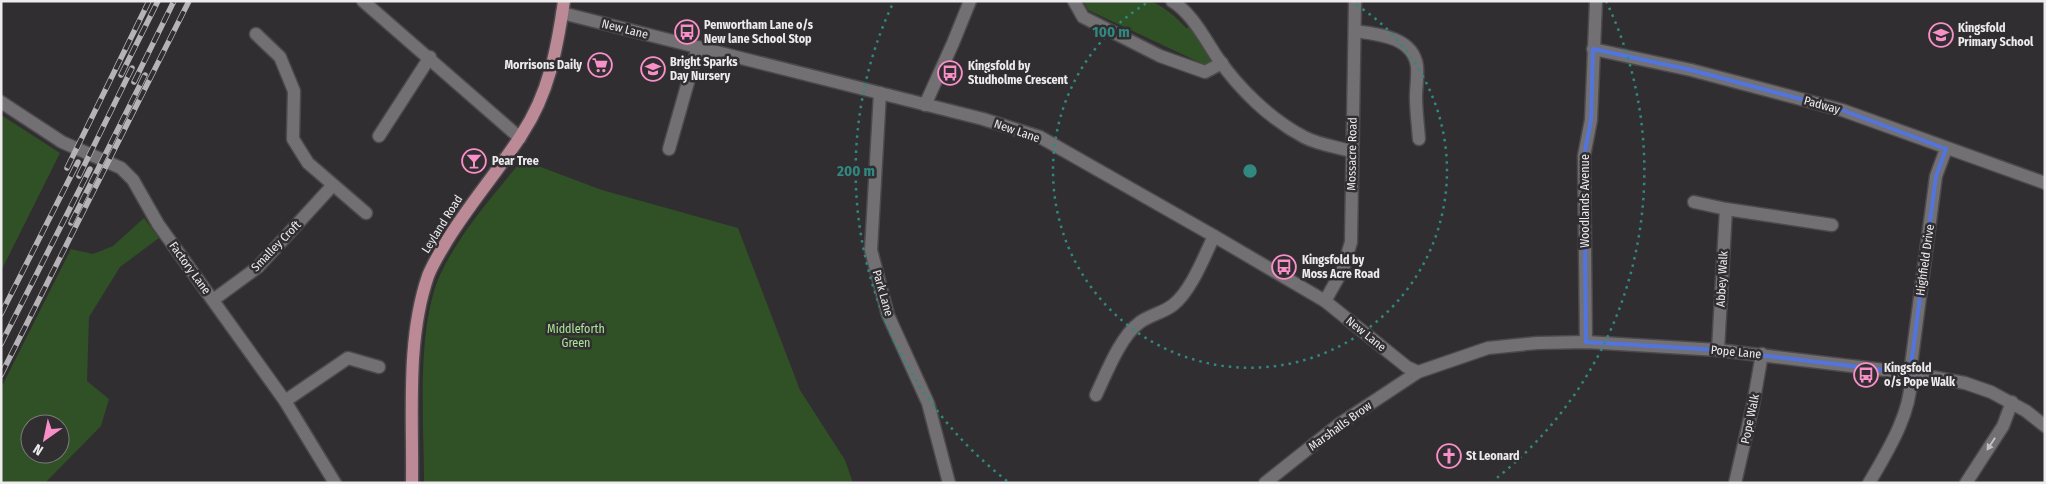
<svg xmlns="http://www.w3.org/2000/svg" width="2046" height="484" viewBox="0 0 2046 484" font-family="'Fira Sans Condensed',sans-serif">
<style>
.green{fill:#305025;fill-rule:evenodd}
.lines{fill:none;stroke-linecap:round;stroke-linejoin:round}
.minor-casing{stroke:#4b494b;stroke-width:15}
.major-casing{stroke:#4b494b;stroke-width:15}
.minor{stroke:#737073;stroke-width:12}
.major{stroke:#bc8a96;stroke-width:12}
.rail-casing{stroke:#b5b3b5;stroke-width:5.5}
.rail{stroke:#302e30;stroke-width:4;stroke-dasharray:11;stroke-linecap:butt}
.oneway{fill:#c2c0c2}
.marked{fill:none;stroke:#5175dd;stroke-width:4;stroke-linejoin:round}
.ring{fill:none;stroke:#308881;stroke-width:2.5;stroke-dasharray:2.5 5}
.labels{text-anchor:middle;dominant-baseline:central;stroke-width:5;stroke-linejoin:round;paint-order:stroke}
.poi-label{font-size:12px;font-weight:bold;fill:#edebed;stroke:#302e30;text-anchor:start}
.street-label{font-size:12px;fill:#edebed;stroke:#302e30}
.park-label{font-size:12px;fill:#a9e595;stroke:#302e30}
.centre{fill:#308881;stroke:#302e30;stroke-width:2.5}
.ring-label{font-size:15px;text-anchor:middle;font-weight:bold;fill:#308881;stroke:#302e30;stroke-width:5;stroke-linejoin:round;paint-order:stroke}
</style>
<rect width="100%" height="100%" fill="#302e30"/>
<!-- green -->
<g class="green">
<path d="M1083,1H1151C1166,8 1175,16 1186,28L1191,27L1210,55L1211,61L1206,65L1203,64L1088,10Z"/>
<polygon points="1,115 60,153 1,271"/>
<path d="M522,160L602,190L738,228L800,390L845,460L853,483H424C424,424 416,328 440,275C460,232 493,196 522,160Z"/>
<path d="M144,218L159,238L120,267L89,317L87,381L109,399L101,426L45,483H1V388L71,249L93,254L113,246ZM30,424H60V454H30Z"/>
</g>
<g class="lines">
<!-- minor casing -->
<g class="minor-casing">
<g id="minor">
<polyline points="363,1 520,138"/>
<polyline points="1074,1 1083,17 1160,56 1205,72 1222,63"/>
<path d="M1172,1C1191,12 1205,39 1217,57C1239,89 1270,119 1304,137C1317,144 1336,147 1351,151"/>
<polyline points="562,13 983,119 1040,137 1214,236 1325,301 1407,367 1418,372"/>
<path d="M1355,31C1378,34 1413,37 1417,66C1418,76 1416,87 1416,97C1416,111 1418,125 1419,139"/>
<polyline points="256,34 280,57 294,91 293,139 308,163 366,213"/>
<polyline points="1593,49 1691,70 1842,110 2045,183"/>
<polyline points="880,93 871,250 888,315 928,403 949,483"/>
<polyline points="1,102 62,142 121,168 133,180 158,224 285,401 335,483"/>
<polyline points="925,105 953,43 970,1"/>
<polyline points="379,136 430,57"/>
<polyline points="669,149 698,47"/>
<polyline points="1694,202 1726,209"/>
<polyline points="213,300 258,267 333,185"/>
<polyline points="1325,301 1343,269 1351,242 1355,1"/>
<polyline points="1586,342 1584,156 1591,120 1596,1"/>
<polyline points="1718,350 1726,209 1832,225"/>
<path d="M1096,395C1106,374 1120,337 1139,323C1149,315 1163,313 1173,305C1191,291 1204,257 1214,236"/>
<polyline points="285,401 348,358 379,367"/>
<polyline points="1265,483 1338,425 1418,372 1488,348 1537,343 1586,342 1718,350 1910,373 1965,383 1991,392 2026,411 2045,426"/>
<polyline points="1735,483 1753,405 1762,354"/>
<path d="M1869,483C1886,454 1915,408 1910,373L1936,176L1946,149"/>
<polyline points="1966,483 2003,426 2012,402"/>
</g>
</g>
<!-- major casing -->
<g class="major-casing">
<path id="major" d="M412,483C413,415 406,340 428,276C433,263 441,251 448,239C471,202 499,170 522,134C549,93 557,49 564,1"/>
</g>
<!-- minor -->
<use href="#minor" class="minor"/>
<!-- major -->
<use href="#major" class="major"/>
<!-- rail casing -->
<g class="rail-casing">
<g id="rail">
<polyline points="121,75 158,1"/>
<polyline points="134,82 174,1"/>
<polyline points="67,168 149,1"/>
<polyline points="79,176 132,68"/>
<polyline points="71,223 145,75"/>
<polyline points="1,314 78,162"/>
<polyline points="1,344 90,169"/>
<polyline points="1,375 189,1"/>
</g>
</g>
<!-- rail -->
<use href="#rail" class="rail"/>
</g>
<!-- one-way arrows -->
<defs><path id="oneway-solid" d="M-6-.8H1V-3.2L6.5 0L1 3.2V.8H-6Z" transform="scale(1.25)"/></defs>
<use class="oneway" href="#oneway-solid" transform="translate(1991 444) rotate(123)"/>
<!-- marked area -->
<path class="marked" d="M1593,49L1691,70L1842,110L1946,149L1936,176L1910,373L1718,350L1586,342L1584,156L1591,120Z"/>
<!-- distance rings -->
<g class="ring">
<path d="M1350 1A197 197 0 1 1 1150 1"/>
<path d="M1007 481A394 394 0 0 1 894 1M1606 1A394 394 0 0 1 1493 481"/>
</g>
<!-- icons -->
<defs>
<g id="bus-ring" transform="scale(1.25)"><circle r="9.5" fill="#302e30" stroke="#f98fc8" stroke-width="1.5"/><path d="M-5-6H5V4H4V6H2V4H-2V6H-4V4H-5ZM-3.5-4V0h7V-4ZM-3.5 1.2v1.5H-2V1.2ZM2 1.2v1.5H3.5V1.2Z" fill="#f98fc8"/></g>
<g id="school-ring" transform="scale(1.25)"><circle r="9.5" fill="#302e30" stroke="#f98fc8" stroke-width="1.5"/><path d="M0-5L7-2L0 1L-7-2ZM-4 1L0 2.5L4 1V4Q0 6-4 4Z" fill="#f98fc8"/></g>
<g id="supermarket-ring" transform="scale(1.25)"><circle r="9.5" fill="#302e30" stroke="#f98fc8" stroke-width="1.5"/><path d="M-6-5.5h2.5l.6 2H6L4.5 2H-2.5L-4.4-4H-6ZM-1.5 3.2a1.3 1.3 0 1 0 .1 0ZM3 3.2a1.3 1.3 0 1 0 .1 0Z" fill="#f98fc8"/></g>
<g id="bar-ring" transform="scale(1.25)"><circle r="9.5" fill="#302e30" stroke="#f98fc8" stroke-width="1.5"/><path d="M-6-5H6L.8 .8V4.5H3.5V6h-7V4.5H-.8V.8Z" fill="#f98fc8"/></g>
<g id="church-ring" transform="scale(1.25)"><circle r="9.5" fill="#302e30" stroke="#f98fc8" stroke-width="1.5"/><path d="M-1.2-6h2.4v3.5h3.3v2.4h-3.3V6h-2.4V-.1h-3.3v-2.4h3.3Z" fill="#f98fc8"/></g>
</defs>
<g fill-rule="evenodd">
<use href="#bus-ring" x="687" y="32"/>
<use href="#school-ring" x="1941" y="35"/>
<use href="#supermarket-ring" x="600" y="65"/>
<use href="#school-ring" x="653" y="69"/>
<use href="#bus-ring" x="950" y="73"/>
<use href="#bar-ring" x="474" y="161"/>
<use href="#bus-ring" x="1284" y="267"/>
<use href="#bus-ring" x="1866" y="375"/>
<use href="#church-ring" x="1449" y="456"/>
</g>
<g class="labels">
<!-- poi labels -->
<g class="poi-label">
<text x="704" y="25">Penwortham Lane o/s<tspan x="704" dy="14">New lane School Stop</tspan></text>
<text x="1958" y="28">Kingsfold<tspan x="1958" dy="14">Primary School</tspan></text>
<text x="670" y="62">Bright Sparks<tspan x="670" dy="14">Day Nursery</tspan></text>
<text x="582" y="65" text-anchor="end">Morrisons Daily</text>
<text x="968" y="66">Kingsfold by<tspan x="968" dy="14">Studholme Crescent</tspan></text>
<text x="492" y="161">Pear Tree</text>
<text x="1302" y="260">Kingsfold by<tspan x="1302" dy="14">Moss Acre Road</tspan></text>
<text x="1884" y="368">Kingsfold<tspan x="1884" dy="14">o/s Pope Walk</tspan></text>
<text x="1466" y="456">St Leonard</text>
</g>
<!-- street labels -->
<g class="street-label">
<text transform="translate(625 29) rotate(14)">New Lane</text>
<text transform="translate(1822 105) rotate(15)">Padway</text>
<text transform="translate(1017 131) rotate(19)">New Lane</text>
<text transform="translate(1352 154) rotate(-89)">Mossacre Road</text>
<text transform="translate(1585 201) rotate(-90)">Woodlands Avenue</text>
<text transform="translate(442 224) rotate(-58)">Leyland Road</text>
<text transform="translate(276 246) rotate(-46)">Smalley Croft</text>
<text transform="translate(1925 260) rotate(-82)">Highfield Drive</text>
<text transform="translate(190 268) rotate(54)">Factory Lane</text>
<text transform="translate(1722 279) rotate(-87)">Abbey Walk</text>
<text transform="translate(883 293) rotate(74)">Park Lane</text>
<text transform="translate(1366 334) rotate(39)">New Lane</text>
<text transform="translate(1736 352) rotate(5)">Pope Lane</text>
<text transform="translate(1750 419) rotate(-78)">Pope Walk</text>
<text transform="translate(1340 426) rotate(-36)">Marshalls Brow</text>
</g>
<!-- park labels -->
<g class="park-label">
<text x="576" y="329">Middleforth<tspan x="576" dy="14">Green</tspan></text>
</g>
</g>
<circle cx="1250" cy="171" r="8" class="centre"/>
<g class="ring-label">
<text x="1111" y="37">100 m</text>
<text x="856" y="176">200 m</text>
</g>
<!-- border -->
<rect width="2046" height="484" fill="none" stroke="#edebed" stroke-width="5"/>
<!-- north arrow -->
<g transform="translate(45 439) rotate(213)"><circle r="24" fill="#302e30" stroke="#7c7a7c"/>
<path d="M0-4L9 19L0 12L-9 19Z" fill="#f98fc8"/>
<text y="-8" font-size="14" font-weight="bold" text-anchor="middle" fill="#edebed">N</text>
</g>
</svg>
